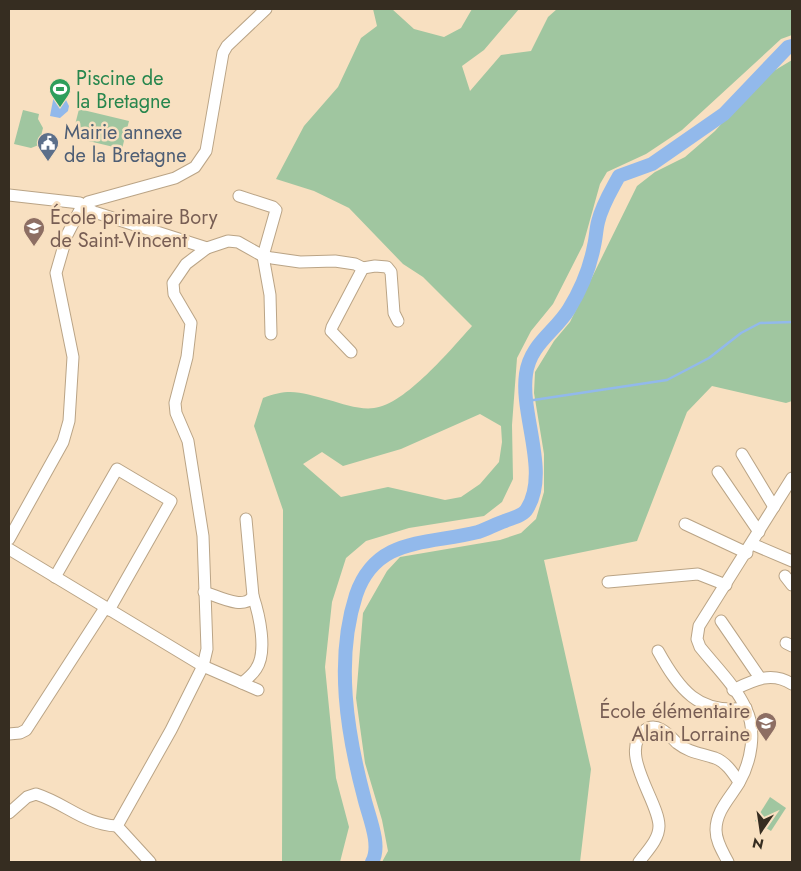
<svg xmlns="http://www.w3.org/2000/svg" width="801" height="871" viewBox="0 0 801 871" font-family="Jost,sans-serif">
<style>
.green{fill:#a0c6a0;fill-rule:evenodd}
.water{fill:#92b9eb}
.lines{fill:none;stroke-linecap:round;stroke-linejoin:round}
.stream{stroke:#92b9eb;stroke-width:2.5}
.river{stroke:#92b9eb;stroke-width:14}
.minor-casing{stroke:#baa486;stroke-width:13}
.minor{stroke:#fff;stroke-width:11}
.labels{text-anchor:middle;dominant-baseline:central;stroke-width:5;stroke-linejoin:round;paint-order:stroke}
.leisure-label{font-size:20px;fill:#27864d;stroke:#f8e0c1;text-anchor:start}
.service-label{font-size:20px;fill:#4e5e75;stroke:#f8e0c1;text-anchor:start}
.education-label{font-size:20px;fill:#785e54;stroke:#f8e0c1;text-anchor:start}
</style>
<rect width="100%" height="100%" fill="#f8e0c1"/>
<!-- green -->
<g class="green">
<path d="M373,9H392L414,29L444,37L461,28L472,9H519L484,50L462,66L470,91L501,55L531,51L548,17L557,9H792V35L781,39L682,130L646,154L607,172L600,184L583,245L553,304L531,331L517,358L512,425L513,479L502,502L484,516L409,528L366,541L346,558L332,602L325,667L336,778L349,827L340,862H282L283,510L254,426L263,398C290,387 303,393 329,400C343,404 360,410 374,408C405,405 452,348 472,326L423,277L403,264L349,208L314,191L276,179L304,126L338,87L361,38L377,26ZM480,414L501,426L502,442L499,462L480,484L461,497L445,500L388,487L341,497L303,464L322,452L343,466L401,449Z"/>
<polygon points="792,60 792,401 786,403 712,386 687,412 637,541 544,560 591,769 580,862 382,862 388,851 382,820 365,763 356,698 363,613 387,571 400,557 500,540 521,533 536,519 544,492 544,454 534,393 535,372 554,341 570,322 637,186 655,172 685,157 715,131 748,94 772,72"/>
<polygon points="79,109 129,121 122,149 72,137"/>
<polygon points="23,110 39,114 38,119 43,128 41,136 44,143 31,148 14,144"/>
<polygon points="770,797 786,808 771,831 755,821"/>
</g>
<!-- water -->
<polygon class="water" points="56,94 64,96 69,106 68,111 60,118 50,116 54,95"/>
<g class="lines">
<!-- stream -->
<polyline class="stream" points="527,401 667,380 709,358 741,333 760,323 792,322"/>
<!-- river -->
<path class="river" d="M372,862C382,845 368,815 364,797C347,733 335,660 356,595C376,536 428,545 478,532C487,529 496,524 505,521C512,518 523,516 527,509C550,472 520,415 526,374C530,344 555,332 569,309C580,291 590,267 594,246C596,238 596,230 598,222C602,205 611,191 619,176L652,164L724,114L788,47L792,46"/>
<!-- minor casing -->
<g class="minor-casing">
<g id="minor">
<polyline points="9,195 80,203"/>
<polyline points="239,196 273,207 276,210 263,256 270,295 271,334"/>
<polyline points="88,202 175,178 195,167 206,151 223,53 227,46 266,9"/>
<polyline points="82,206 94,212 207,248 228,241 238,242 263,256 272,258 300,262 335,261 355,264 363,268 332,327 331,331 351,352"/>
<polyline points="363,268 375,266 387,267 391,272 394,313 398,321"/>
<polyline points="742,454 774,507"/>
<polyline points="718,472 759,532"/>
<polyline points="685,524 747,553"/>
<polyline points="9,539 63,442 69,421 73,357 56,273 67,235 82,206"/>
<polyline points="752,544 792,561"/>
<polyline points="9,549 203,666 258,690"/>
<polyline points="785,576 792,585"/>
<polyline points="55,577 117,469 171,501 109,610"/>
<polyline points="608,582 698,574 726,585"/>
<path d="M204,592C218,596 244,611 253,596L246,519"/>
<polyline points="721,621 760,678"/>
<polyline points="786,643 792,646"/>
<path d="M658,651C679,689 698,715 746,708"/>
<path d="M242,683C247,679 253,674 256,669C268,652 259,614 253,596"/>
<path d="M733,690C754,680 771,671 792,684"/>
<polyline points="9,734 20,733 26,730 105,608"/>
<path d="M9,813L27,797L36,794C67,804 83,824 117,826"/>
<polyline points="150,862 117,826 171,730 203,666 207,649 203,536 188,441 176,413 175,403 187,357 191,323 174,294 173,283 186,264 207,248"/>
<path d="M639,862C646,852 659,840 659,826C659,801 617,752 645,730C657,721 669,735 677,743C690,753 700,753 715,758C726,762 733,773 739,782"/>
<path d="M728,862C723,852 716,842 716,830C716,811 730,798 739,783C751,762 757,731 746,709C736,686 715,666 700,647L697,639L699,626L792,478"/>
</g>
</g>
<!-- minor -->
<use href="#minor" class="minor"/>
</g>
<!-- icons -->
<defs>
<g id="stadium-pin" transform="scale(1.125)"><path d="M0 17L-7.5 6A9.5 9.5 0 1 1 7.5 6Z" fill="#2e9e5b" stroke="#f8e0c1"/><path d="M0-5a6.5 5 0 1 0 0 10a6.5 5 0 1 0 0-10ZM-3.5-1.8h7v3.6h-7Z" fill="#fff"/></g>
<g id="civic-pin" transform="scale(1.125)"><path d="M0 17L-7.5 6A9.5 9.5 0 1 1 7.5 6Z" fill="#5c6f8a" stroke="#f8e0c1"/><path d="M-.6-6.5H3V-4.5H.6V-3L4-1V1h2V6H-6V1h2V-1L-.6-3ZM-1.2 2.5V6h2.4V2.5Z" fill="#fff"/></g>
<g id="school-pin" transform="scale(1.125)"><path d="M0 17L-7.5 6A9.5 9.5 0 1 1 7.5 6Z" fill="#8d6e63" stroke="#f8e0c1"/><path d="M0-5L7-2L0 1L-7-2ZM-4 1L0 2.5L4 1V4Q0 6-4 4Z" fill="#fff"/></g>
</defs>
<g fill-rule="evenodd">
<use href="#stadium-pin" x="60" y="89"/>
<use href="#civic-pin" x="48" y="143"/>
<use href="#school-pin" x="34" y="228"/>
<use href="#school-pin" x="766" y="723"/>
</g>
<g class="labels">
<!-- leisure labels -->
<g class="leisure-label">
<text x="76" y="78">Piscine de<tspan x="76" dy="23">la Bretagne</tspan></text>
</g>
<!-- service labels -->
<g class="service-label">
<text x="64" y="132">Mairie annexe<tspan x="64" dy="23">de la Bretagne</tspan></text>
</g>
<!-- education labels -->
<g class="education-label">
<text x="50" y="217">École primaire Bory<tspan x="50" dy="23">de Saint-Vincent</tspan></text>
<text x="750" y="711" text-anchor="end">École élémentaire<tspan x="750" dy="23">Alain Lorraine</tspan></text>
</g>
</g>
<!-- border -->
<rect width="801" height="871" fill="none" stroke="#362d21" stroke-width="20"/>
<!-- north arrow -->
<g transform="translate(761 831) rotate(193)" stroke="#f8e0c1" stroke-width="4" paint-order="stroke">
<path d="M0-4L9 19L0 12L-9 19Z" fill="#362d21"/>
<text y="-8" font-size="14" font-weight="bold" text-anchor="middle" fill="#362d21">N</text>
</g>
</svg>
